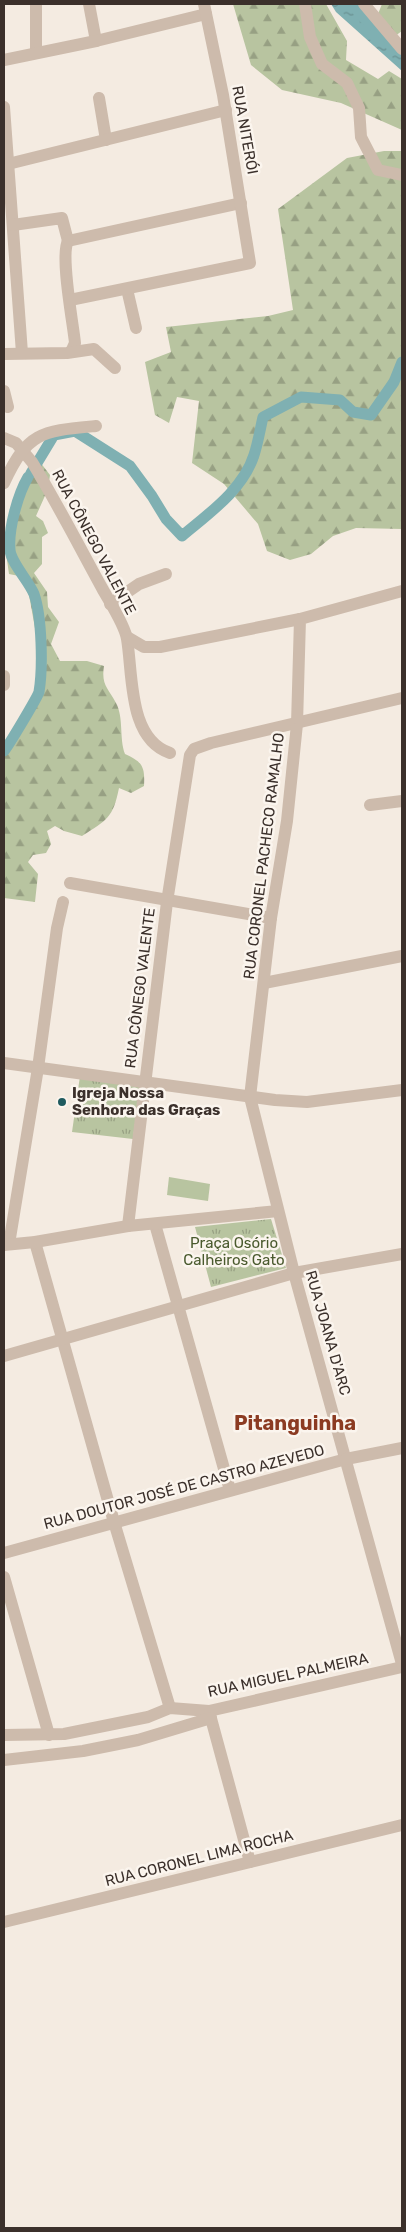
<svg xmlns="http://www.w3.org/2000/svg" width="406" height="2232" viewBox="0 0 406 2232" font-family="Rubik,sans-serif">
<style>
.forest{fill:url(#forest-firs)}
.park{fill:url(#park-tufts)}
.garden{fill:#b8c4a0}
.water{fill:url(#water-ripples)}
.lines{fill:none;stroke-linecap:round;stroke-linejoin:round}
.canal{stroke:#7fb0b2;stroke-width:11}
.minor{stroke:#cdbbac;stroke-width:12}
.tertiary{stroke:#cdbbac;stroke-width:12}
.poi-dot{fill:#1f5a5e;stroke:#fbf5ee;stroke-width:2}
.labels{text-anchor:middle;dominant-baseline:central;stroke-width:5;stroke-linejoin:round;paint-order:stroke}
.street-label{font-size:15px;fill:#3b302b;stroke:#fbf5ee}
.poi-label{font-size:15px;font-weight:bold;fill:#3b302b;stroke:#fbf5ee;text-anchor:start}
.park-label{font-size:15px;fill:#4a5a2e;stroke:#fbf5ee}
.district-label{font-size:20px;font-weight:bold;fill:#8c3b22;stroke:#fbf5ee}
</style>
<defs>
<pattern id="forest-firs" width="22" height="20" patternUnits="userSpaceOnUse" patternTransform="scale(1.25)"><rect width="22" height="20" fill="#b8c4a0"/><path d="M5 1l3.5 6h-7zM16 11l3.5 6h-7z" fill="#97a083"/></pattern>
<pattern id="park-tufts" width="24" height="20" patternUnits="userSpaceOnUse" patternTransform="scale(1.25)"><rect width="24" height="20" fill="#b8c4a0"/><path d="M3 7l-1-3M5 7V3M7 7l1-3M15 17l-1-3M17 17v-4M19 17l1-3" fill="none" stroke="#97a083"/></pattern>
<pattern id="water-ripples" width="26" height="14" patternUnits="userSpaceOnUse" patternTransform="scale(1.25)"><rect width="26" height="14" fill="#7fb0b2"/><path d="M2 4q2-2 4 0t4 0M15 11q2-2 4 0t4 0" fill="none" stroke="#699091"/></pattern>
</defs>
<rect width="100%" height="100%" fill="#f4ebe1"/>
<!-- forest -->
<g class="forest">
<polygon points="233,4 326,4 347,41 346,60 378,79 389,71 402,79 402,130 341,103 282,90 251,65"/>
<polygon points="382,4 402,4 402,31 395,36 378,14"/>
<polygon points="384,151 402,151 402,529 356,528 333,536 311,554 290,560 267,551 258,524 224,484 192,463 199,401 177,397 169,423 155,415 145,362 171,352 166,327 268,316 293,310 278,209 347,158"/>
<path d="M40,462L50,475L48,489L36,516L43,521L48,533L42,537V564L34,573L47,592L48,607L59,622L51,644L60,661H87L104,666C101,685 108,688 116,703C124,718 119,738 125,754C143,762 145,767 144,786L131,793L119,788C113,818 107,820 82,836L64,831L55,826L47,831L51,844L46,853L33,855L28,862L38,874L35,902L4,898V746L23,719L35,694L42,667L29,595L19,576L9,574L6,553L24,478Z"/>
</g>
<!-- park -->
<g class="park">
<polygon points="80,1076 140,1084 133,1139 72,1132"/>
<polygon points="271,1219 286,1268 211,1287 195,1227"/>
</g>
<!-- garden -->
<polygon class="garden" points="169,1177 210,1184 208,1201 167,1195"/>
<!-- water -->
<polygon class="water" points="331,4 352,4 362,16 402,52 402,71 336,12"/>
<g class="lines">
<!-- canal -->
<g class="canal">
<polyline points="352,4 362,16 388,38"/>
<path d="M31,473L54,435L75,431L130,466L152,496L166,519L182,536C208,514 243,490 254,455C258,443 260,430 263,417L301,397L340,400L353,412L371,415L394,382L402,362"/>
<path d="M4,751C9,745 37,698 39,692C43,668 42,617 34,594C29,581 11,563 10,550C8,529 18,494 28,477"/>
</g>
<!-- minor -->
<g class="minor">
<polyline points="36,4 36,53"/>
<polyline points="89,4 96,41"/>
<polyline points="305,4 310,37 322,64 347,83 359,108 361,137 378,170 402,175"/>
<polyline points="364,4 402,49"/>
<polyline points="4,60 96,41 206,14"/>
<polyline points="99,98 106,140"/>
<polyline points="4,107 22,353"/>
<polyline points="8,164 226,110"/>
<polyline points="13,225 62,218 68,241"/>
<polyline points="68,241 241,203"/>
<path d="M68,241C60,255 73,323 75,343L71,352"/>
<polyline points="127,289 136,328"/>
<polyline points="70,300 250,263 223,95 204,4"/>
<polyline points="4,354 67,353 94,349 115,368"/>
<polyline points="4,391 8,407"/>
<path d="M4,438L16,443L32,462C57,503 79,546 102,588C109,601 125,625 127,639C133,675 128,739 170,753"/>
<path d="M4,483C28,431 42,431 96,426"/>
<polyline points="110,604 139,584 166,574"/>
<polyline points="127,637 144,647 160,647 300,619"/>
<polyline points="4,676 4,685"/>
<polyline points="370,805 402,801"/>
<polyline points="70,883 271,918"/>
<polyline points="264,983 402,956"/>
<polyline points="4,1063 275,1100 307,1102 402,1090"/>
<polyline points="155,1224 230,1490"/>
<polyline points="128,1226 167,902 190,755 194,749 211,743 402,698"/>
<polyline points="35,1242 114,1522 170,1708"/>
<polyline points="9,1244 38,1068 57,928 63,902"/>
<polyline points="4,1245 35,1242 128,1226 278,1211"/>
<polyline points="4,1356 294,1273 402,1254"/>
<polyline points="4,1553 346,1459"/>
<polyline points="4,1577 49,1735"/>
<polyline points="209,1711 250,1862"/>
<polyline points="4,1735 64,1734 148,1717 170,1708 209,1711 402,1667"/>
<polyline points="4,1760 83,1751 138,1740 211,1718"/>
</g>
<!-- tertiary -->
<g class="tertiary">
<polyline points="402,591 300,619 297,724 287,821 271,918 250,1097 294,1273 402,1664"/>
<polyline points="346,1459 402,1448"/>
<polyline points="4,1922 402,1825"/>
</g>
</g>
<!-- markers -->
<circle class="poi-dot" cx="62" cy="1102" r="5"/>
<g class="labels">
<!-- street labels -->
<g class="street-label">
<text transform="translate(245 130) rotate(80)">RUA NITERÓI</text>
<text transform="translate(94 542) rotate(62)">RUA CÔNEGO VALENTE</text>
<text transform="translate(264 856) rotate(-83)">RUA CORONEL PACHECO RAMALHO</text>
<text transform="translate(140 988) rotate(-83)">RUA CÔNEGO VALENTE</text>
<text transform="translate(328 1333) rotate(74)">RUA JOANA D'ARC</text>
<text transform="translate(184 1487) rotate(-15)">RUA DOUTOR JOSÉ DE CASTRO AZEVEDO</text>
<text transform="translate(288 1675) rotate(-12)">RUA MIGUEL PALMEIRA</text>
<text transform="translate(199 1858) rotate(-14)">RUA CORONEL LIMA ROCHA</text>
</g>
<!-- poi labels -->
<g class="poi-label">
<text x="72" y="1093">Igreja Nossa<tspan x="72" dy="17">Senhora das Graças</tspan></text>
</g>
<!-- park labels -->
<g class="park-label">
<text x="234" y="1243">Praça Osório<tspan x="234" dy="17">Calheiros Gato</tspan></text>
</g>
<!-- district labels -->
<g class="district-label">
<text x="295" y="1423">Pitanguinha</text>
</g>
</g>
<!-- border -->
<rect width="406" height="2232" fill="none" stroke="#3b302b" stroke-width="10"/>
</svg>
